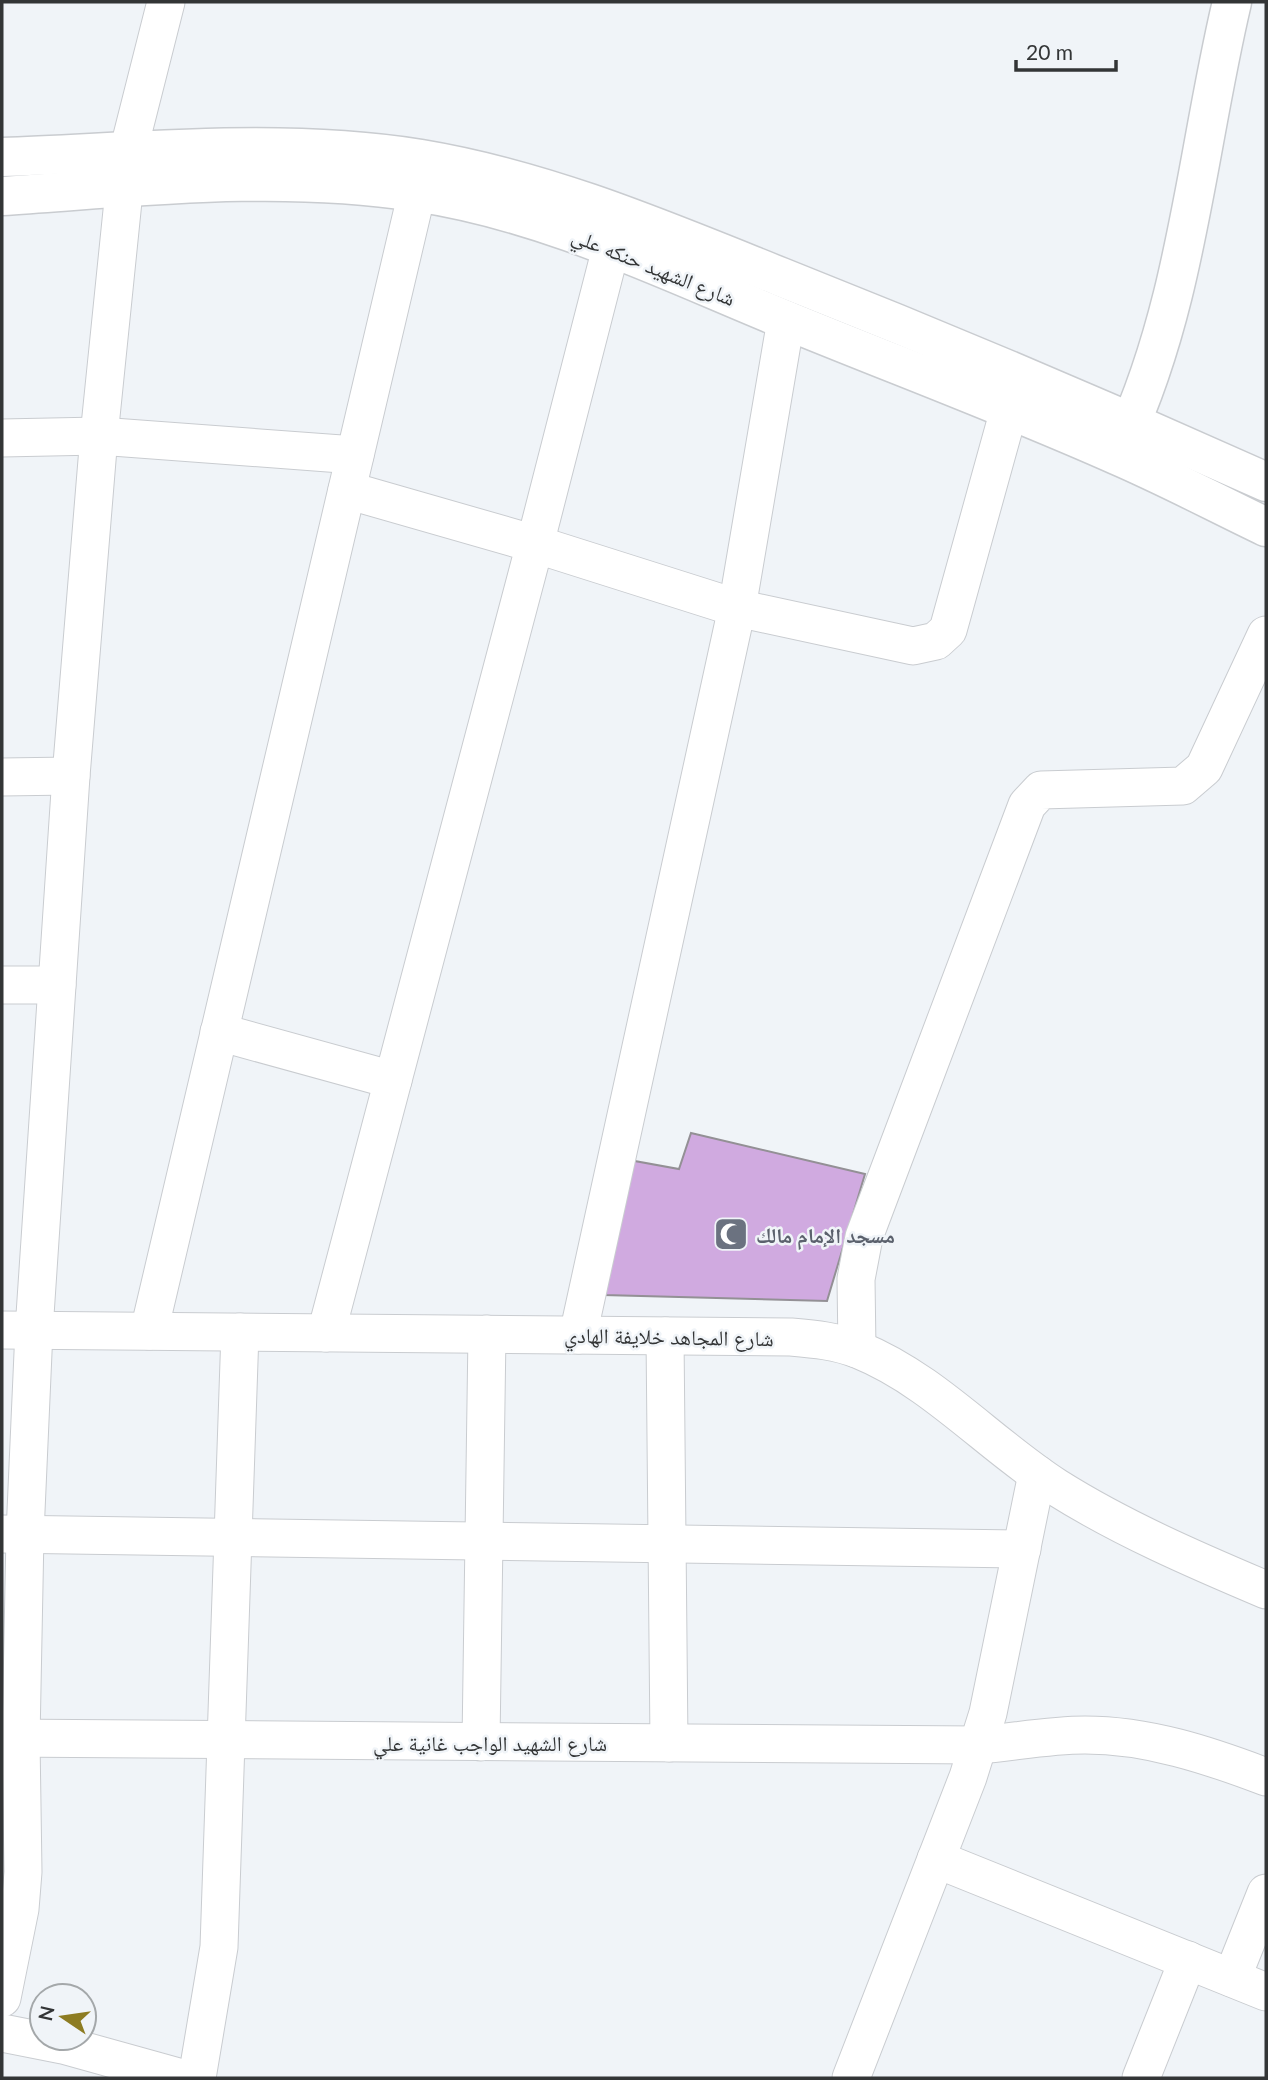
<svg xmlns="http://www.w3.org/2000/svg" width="1268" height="2080" viewBox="0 0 1268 2080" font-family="Lato,'Noto Naskh Arabic',sans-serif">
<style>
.building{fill:#d0aae0;stroke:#939095;stroke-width:2}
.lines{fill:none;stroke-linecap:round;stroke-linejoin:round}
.street-casing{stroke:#c9ccd0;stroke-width:39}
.secondary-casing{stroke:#c9ccd0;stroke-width:41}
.street{stroke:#fff;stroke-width:37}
.secondary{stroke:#fff;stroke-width:38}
.labels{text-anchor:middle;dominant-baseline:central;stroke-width:5;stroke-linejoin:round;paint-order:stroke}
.street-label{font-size:21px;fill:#333536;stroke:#f0f4f8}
.worship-label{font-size:21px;font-weight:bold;fill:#5b616d;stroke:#f0f4f8;text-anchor:start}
</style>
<rect width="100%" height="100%" fill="#f0f4f8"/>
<!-- building -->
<polygon class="building" points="691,1133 865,1174 827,1301 604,1295 629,1160 679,1169"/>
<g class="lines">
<!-- street casing -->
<g class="street-casing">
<g id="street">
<polyline points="2,438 99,436 355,455"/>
<polyline points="347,490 535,544 737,608 913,646 936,641 948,630 1009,410"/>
<polyline points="2,777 71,776"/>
<polyline points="2,985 57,985"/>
<polyline points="219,1032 393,1080"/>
<path d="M2,1330L791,1337C814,1339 837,1341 859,1350C933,1380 989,1444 1056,1487C1121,1528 1195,1560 1266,1590"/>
<polyline points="149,1331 417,192"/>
<polyline points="326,1333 535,544 619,217"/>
<polyline points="578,1335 737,608 786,320"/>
<polyline points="665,1336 669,1743"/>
<polyline points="857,1349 856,1279 864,1237 1027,805 1041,790 1183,786 1204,768 1266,635"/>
<polyline points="2,1534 1022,1549"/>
<path d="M2,1738L978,1745C1014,1742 1049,1735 1085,1735C1148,1735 1208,1755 1266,1777"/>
<polyline points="481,1742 487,1334"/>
<polyline points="936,1859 1266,1992"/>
<polyline points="1232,1978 1266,1893"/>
<polyline points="2,1998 20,1909 23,1872 21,1739 25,1534 34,1330 71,776 99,436 128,152 166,2"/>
<polyline points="2,2033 63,2045 182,2078"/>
<polyline points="197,2078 219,1947 240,1332"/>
<polyline points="851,2078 968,1777 988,1713 1037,1474"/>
<polyline points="1141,2078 1188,1960"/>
</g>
</g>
<!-- secondary casing -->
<g class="secondary-casing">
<g id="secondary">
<path d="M2,157C141,152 283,137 421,159C547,180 664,230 781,277C945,342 1106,410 1266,482"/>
<path d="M2,196C139,187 279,171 415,192C544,211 662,269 781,318C893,364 1006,406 1116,455C1167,477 1216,503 1266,527"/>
<path d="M1122,443C1187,304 1197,149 1232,2"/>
</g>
</g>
<!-- street -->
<use href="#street" class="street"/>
<!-- secondary -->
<use href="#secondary" class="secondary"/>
</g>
<!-- icons -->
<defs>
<g id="mosque-square" transform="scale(1.75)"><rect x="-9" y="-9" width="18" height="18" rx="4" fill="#6b7280" stroke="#f0f4f8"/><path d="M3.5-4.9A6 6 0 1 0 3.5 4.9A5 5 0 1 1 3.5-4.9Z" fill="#fff"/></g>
</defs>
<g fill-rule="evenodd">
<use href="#mosque-square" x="731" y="1234"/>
</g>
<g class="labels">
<!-- street labels -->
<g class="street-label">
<text transform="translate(654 266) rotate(22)">شارع الشهيد حنكه علي</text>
<text transform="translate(669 1336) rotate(1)">شارع المجاهد خلايفة الهادي</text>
<text x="490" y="1742">شارع الشهيد الواجب غانية علي</text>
</g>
<!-- worship labels -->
<g class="worship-label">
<text x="756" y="1234">مسجد الإمام مالك</text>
</g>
</g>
<!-- border -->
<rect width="1268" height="2080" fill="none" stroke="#333536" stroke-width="7"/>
<!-- north arrow -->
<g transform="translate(63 2017) rotate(283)"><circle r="33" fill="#f0f4f8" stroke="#a4a8aa" stroke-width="2"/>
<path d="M0-5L12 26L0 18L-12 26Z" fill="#8d7c22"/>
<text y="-10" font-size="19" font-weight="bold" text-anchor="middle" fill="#333536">N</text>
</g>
<!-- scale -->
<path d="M1016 60v10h100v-10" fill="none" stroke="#333536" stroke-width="3.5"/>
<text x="1026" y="60" font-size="21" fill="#333536" stroke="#f0f4f8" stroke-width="5" paint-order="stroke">20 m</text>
</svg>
